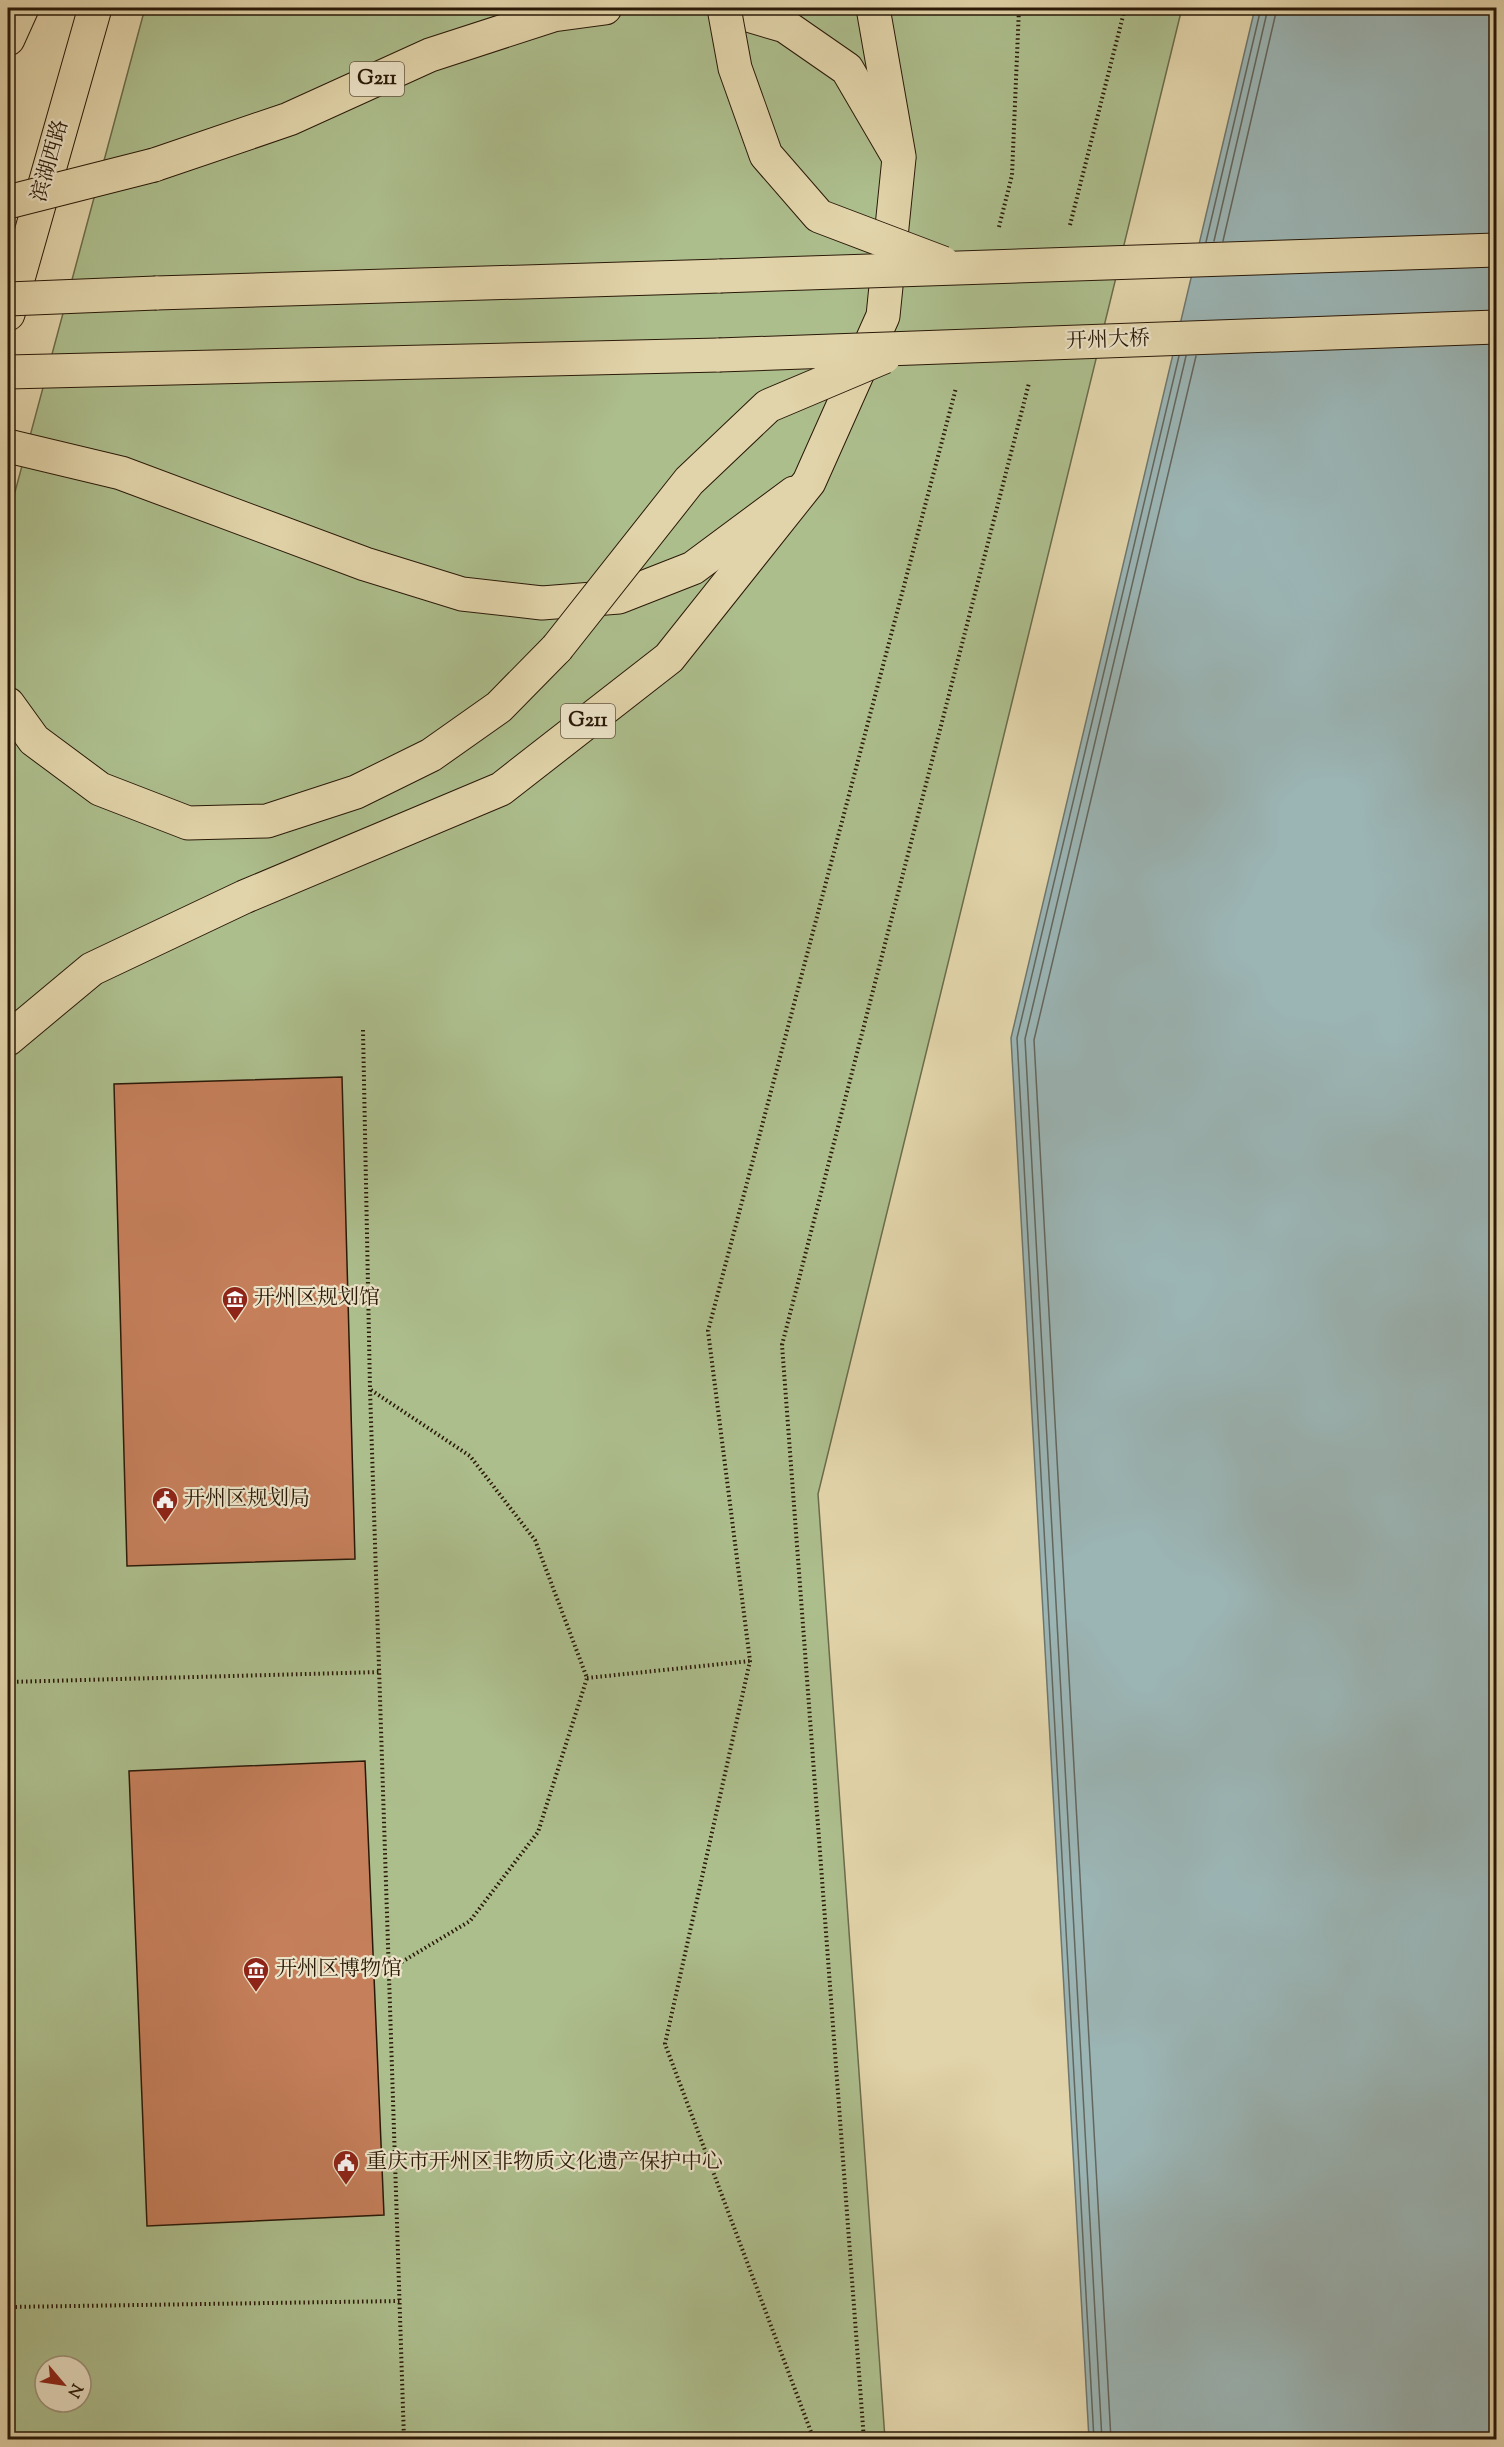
<svg xmlns="http://www.w3.org/2000/svg" width="1504" height="2447" viewBox="0 0 1504 2447" font-family="'Sorts Mill Goudy','Noto Serif SC',serif">
<style>
.green{fill:#adbe8d;stroke:#6b6b4a;stroke-width:1.5;fill-rule:evenodd}
.water{fill:#9bb5b5;stroke:#6d766f;stroke-width:1.5}
.lines{fill:none;stroke-linecap:round;stroke-linejoin:round}
.shore{stroke:#62665e;stroke-width:1.5}
.building{fill:#c57f5b;stroke:#291807;stroke-width:1.5}
.primary-casing{stroke:#291807;stroke-width:35}
.highway-casing{stroke:#291807;stroke-width:35}
.path{stroke:#291807;stroke-width:4;stroke-dasharray:1.5 3;stroke-linecap:butt}
.primary{stroke:#e2d4aa;stroke-width:33}
.highway{stroke:#e2d4aa;stroke-width:33}
.primary-bridge-casing{stroke:#291807;stroke-width:35;stroke-linecap:butt}
.highway-bridge-casing{stroke:#291807;stroke-width:35;stroke-linecap:butt}
.primary-bridge{stroke:#e2d4aa;stroke-width:33}
.highway-bridge{stroke:#e2d4aa;stroke-width:33}
.labels{text-anchor:middle;dominant-baseline:central;stroke-width:4.5;stroke-linejoin:round;paint-order:stroke}
.shield{fill:#ece3c8;stroke:#645541;stroke-width:1.5}
.shield-label{font-size:20px;font-weight:bold;fill:#291807}
.street-label{font-size:21px;fill:#291807;stroke:#ece3c8}
.poi-label{font-size:21px;fill:#291807;stroke:#ece3c8;text-anchor:start}
</style>
<rect width="100%" height="100%" fill="#e2d4aa"/>
<filter id="stains"><feTurbulence type="fractalNoise" baseFrequency=".00333" numOctaves="4"/><feColorMatrix values="0 0 0 0 .2 0 0 0 0 .09 0 0 0 0 .02 0 0 0 .5 -.17"/></filter>
<radialGradient id="worn" r=".72"><stop offset=".6" stop-color="#630" stop-opacity="0"/><stop offset="1" stop-color="#630" stop-opacity=".3"/></radialGradient>
<!-- green -->
<path class="green" d="M145,8H1182L818,1494L885,2439L8,2440V518ZM45,2366H81V2402H45Z"/>
<!-- water -->
<polygon class="water" points="1255,8 1496,8 1496,2439 1089,2439 1011,1038"/>
<g class="lines">
<!-- shore -->
<g class="shore">
<polyline points="1214,241 1268,8"/>
<polyline points="1223,241 1277,8"/>
<polyline points="1206,242 1261,8"/>
<polyline points="1094,2440 1017,1038 1179,356"/>
<polyline points="1102,2440 1025,1039 1186,356"/>
<polyline points="1111,2440 1034,1040 1196,356"/>
</g>
</g>
<!-- building -->
<g class="building">
<polygon points="342,1077 355,1559 127,1566 114,1084"/>
<polygon points="365,1761 384,2215 147,2226 129,1771"/>
</g>
<g class="lines">
<!-- primary casing -->
<g class="primary-casing">
<g id="primary">
<polyline points="873,8 899,156"/>
<polyline points="8,39 22,8"/>
<polyline points="156,293 720,276"/>
<polyline points="8,314 95,8"/>
<polyline points="8,372 719,355"/>
<polyline points="8,446 121,473 365,564 462,594 542,603 619,597 693,568 794,493"/>
<polyline points="8,704 34,740 100,789 188,823 267,821 356,792 431,755 499,707 557,648"/>
</g>
</g>
<!-- highway casing -->
<g class="highway-casing">
<g id="highway">
<polyline points="154,165 289,119 430,55 553,15 605,8"/>
<polyline points="8,1039 92,969 244,897 501,789 669,658 809,482 883,316 899,158 847,69 785,26 724,8"/>
</g>
</g>
<!-- path -->
<g class="path">
<polyline points="1070,225 1125,8"/>
<polyline points="999,227 1012,175 1019,8"/>
<polyline points="363,1030 370,1389 404,2440"/>
<polyline points="371,1390 470,1456 535,1540 587,1678 538,1832 470,1921 390,1969"/>
<polyline points="587,1678 750,1661"/>
<polyline points="8,1682 381,1672"/>
<polyline points="8,2237 9,2307 400,2301"/>
<polyline points="814,2440 665,2044 750,1661 708,1331 956,388"/>
<polyline points="864,2440 782,1345 1029,383"/>
</g>
<!-- primary -->
<use href="#primary" class="primary"/>
<!-- highway -->
<use href="#highway" class="highway"/>
<!-- primary-bridge casing -->
<g class="primary-bridge-casing">
<g id="primary-bridge">
<polyline points="724,8 735,68 766,155 819,216 943,263"/>
<polyline points="720,276 1496,250"/>
<polyline points="8,299 156,293"/>
<polyline points="719,355 1496,327"/>
<polyline points="557,648 689,481 768,406 884,357"/>
</g>
</g>
<!-- highway-bridge casing -->
<g class="highway-bridge-casing">
<polyline id="highway-bridge" points="8,202 154,165"/>
</g>
<!-- primary-bridge -->
<use href="#primary-bridge" class="primary-bridge"/>
<!-- highway-bridge -->
<use href="#highway-bridge" class="highway-bridge"/>
</g>
<!-- icons -->
<defs>
<g id="museum-pin" transform="scale(1.35)"><path d="M0 17L-7.5 6A9.5 9.5 0 1 1 7.5 6Z" fill="#8f2418" stroke="#ece3c8"/><path d="M0-6L6-3V-2H-6V-3ZM-5-1h2V3h-2ZM-1-1h2V3h-2ZM3-1h2V3H3ZM-6 4H6V6H-6Z" fill="#fff"/></g>
<g id="civic-pin" transform="scale(1.35)"><path d="M0 17L-7.5 6A9.5 9.5 0 1 1 7.5 6Z" fill="#8f2418" stroke="#ece3c8"/><path d="M-.6-6.5H3V-4.5H.6V-3L4-1V1h2V6H-6V1h2V-1L-.6-3ZM-1.2 2.5V6h2.4V2.5Z" fill="#fff"/></g>
</defs>
<g fill-rule="evenodd">
<use href="#museum-pin" x="235" y="1299"/>
<use href="#civic-pin" x="165" y="1500"/>
<use href="#museum-pin" x="256" y="1970"/>
<use href="#civic-pin" x="346" y="2163"/>
</g>
<g class="labels">
<!-- shield labels -->
<g class="shield">
<rect x="350" y="62" width="54" height="34" rx="4.5"/>
<rect x="561" y="704" width="54" height="34" rx="4.5"/>
</g>
<g class="shield-label">
<text x="377" y="79">G211</text>
<text x="588" y="721">G211</text>
</g>
<!-- street labels -->
<g class="street-label">
<text transform="translate(51 161) rotate(-74)">滨湖西路</text>
<text transform="translate(1108 341) rotate(-2)">开州大桥</text>
</g>
<!-- poi labels -->
<g class="poi-label">
<text x="254" y="1299">开州区规划馆</text>
<text x="184" y="1500">开州区规划局</text>
<text x="276" y="1970">开州区博物馆</text>
<text x="366" y="2163">重庆市开州区非物质文化遗产保护中心</text>
</g>
</g>
<!-- margin -->
<rect width="1504" height="2447" fill="none" stroke="#e2d4aa" stroke-width="30"/>
<rect x="9" y="9" width="1486" height="2429" fill="none" stroke="#291807" stroke-width="3"/>
<rect x="15" y="15" width="1474" height="2417" fill="none" stroke="#291807" stroke-width="1.5"/>
<!-- north arrow -->
<g transform="translate(63 2384) rotate(119)"><circle r="28" fill="#ece3c8" stroke="#9e927b" stroke-width="1.5"/>
<path d="M0-4.5L10 22L0 15L-10 22Z" fill="#8f2418"/>
<text y="-9" font-size="16" font-weight="bold" text-anchor="middle" fill="#291807">N</text>
</g>
<rect width="100%" height="100%" filter="url(#stains)"/>
<rect width="100%" height="100%" fill="url(#worn)"/>
</svg>
